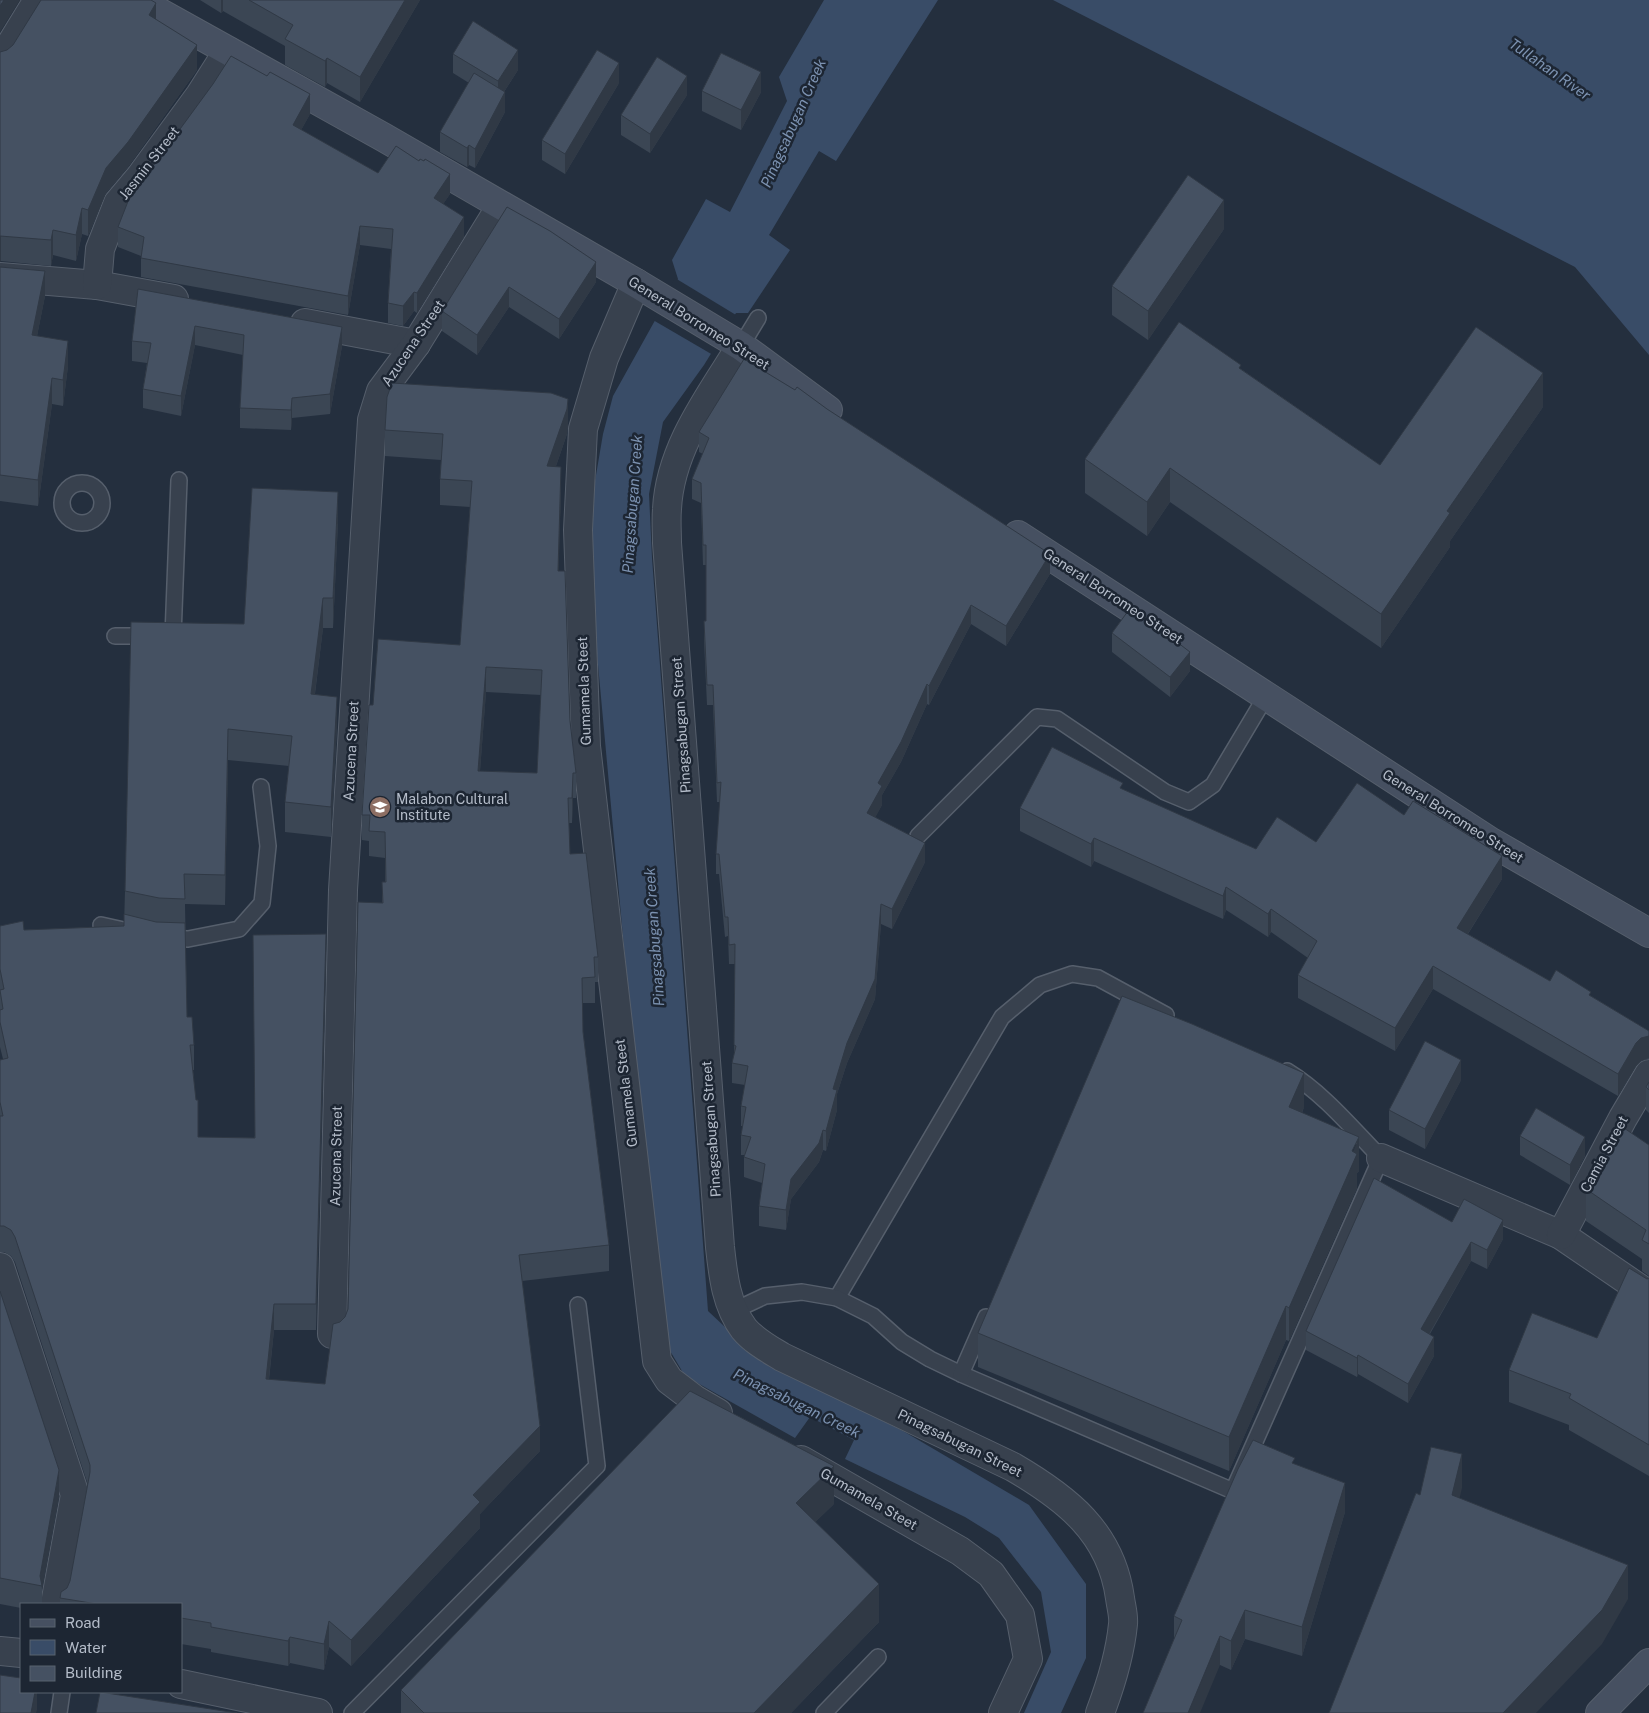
<svg xmlns="http://www.w3.org/2000/svg" width="1649" height="1713" viewBox="0 0 1649 1713" font-family="'Public Sans',sans-serif">
<style>
.water{fill:#394c67}
.pier{fill:#242f3e}
.lines{fill:none;stroke-linecap:round;stroke-linejoin:round}
.lane-casing{stroke:#565f6c;stroke-width:18}
.street-casing{stroke:#565f6c;stroke-width:30}
.secondary-casing{stroke:#565f6c;stroke-width:30}
.lane{stroke:#38414e;stroke-width:15}
.street{stroke:#38414e;stroke-width:28}
.secondary{stroke:#465061;stroke-width:28}
.wall{fill:#3b4654;fill-rule:evenodd}
.shaded-wall{fill:#303945}
.building{fill:#455162;stroke:#303945;fill-rule:evenodd}
.labels{text-anchor:middle;dominant-baseline:central;stroke-width:5;stroke-linejoin:round;paint-order:stroke}
.street-label{font-size:14px;fill:#b4bcc9;stroke:#1d2633}
.poi-label{font-size:14px;fill:#b4bcc9;stroke:#1d2633;text-anchor:start}
.water-label{font-size:15px;font-style:italic;fill:#7c92b1;stroke:#1d2633}
</style>
<rect width="100%" height="100%" fill="#242f3e"/>
<!-- water -->
<g class="water">
<polygon points="824,0 938,0 836,161 819,151 769,235 790,250 748,313 736,313 704,365 663,422 649,494 652,558 708,1311 759,1359 903,1431 1029,1505 1086,1584 1086,1658 1061,1713 1024,1713 1051,1652 1041,1592 999,1538 965,1517 845,1459 854,1440 810,1417 795,1438 685,1376 663,1339 650,1230 586,534 603,434 613,396 678,279 672,260 706,199 730,212 787,101 779,77"/>
<polygon points="1053,0 1649,0 1649,355 1575,267"/>
</g>
<!-- pier -->
<polygon class="pier" points="675,278 736,315 713,355 653,320"/>
<g class="lines">
<!-- lane casing -->
<g class="lane-casing">
<g id="lane">
<polyline points="741,346 758,318"/>
<circle cx="82" cy="503" r="20"/>
<polyline points="115,636 151,636"/>
<polyline points="173,636 179,480"/>
<polyline points="918,836 1037,717 1057,719 1165,792 1189,802 1213,785 1266,696"/>
<polyline points="101,925 128,931"/>
<polyline points="165,938 188,939 239,929 262,903 268,846 261,787"/>
<polyline points="837,1298 1002,1017 1040,985 1072,974 1098,978 1166,1015"/>
<path d="M733,1311L765,1296L802,1292L837,1298L873,1316L902,1342L930,1359L961,1374L1233,1491L1381,1158C1351,1127 1323,1093 1287,1071"/>
<polyline points="961,1374 986,1317"/>
<polyline points="59,1713 62,1692"/>
<polyline points="352,1713 597,1466 578,1305"/>
<polyline points="824,1713 878,1657"/>
</g>
</g>
<!-- street casing -->
<g class="street-casing">
<g id="street">
<polyline points="0,62 38,0"/>
<polyline points="0,277 97,285 174,299"/>
<polyline points="636,283 604,358 583,429 578,530 586,746 657,1361 669,1380 694,1399 718,1413"/>
<polyline points="97,285 100,249 118,203 140,177 200,95 228,51"/>
<polyline points="305,323 416,344"/>
<path d="M741,346C710,396 670,448 667,509C666,520 667,532 667,543L720,1247C723,1275 726,1305 744,1329C754,1341 769,1349 782,1357L1013,1467C1066,1498 1111,1532 1120,1598C1121,1606 1124,1616 1123,1624C1120,1655 1111,1684 1100,1713"/>
<polyline points="1381,1158 1561,1235 1649,1295"/>
<polyline points="1561,1235 1623,1118 1649,1074"/>
<polyline points="0,1267 75,1495 55,1604"/>
<polyline points="332,1334 343,890 372,420 381,391 416,344 501,206"/>
<polyline points="801,1460 960,1551 991,1574 1020,1615 1028,1659 1003,1713"/>
<polyline points="0,1651 21,1653"/>
<polyline points="181,1684 318,1713"/>
</g>
</g>
<!-- secondary casing -->
<g class="secondary-casing">
<g id="secondary">
<polyline points="137,0 383,137 636,283 741,346 828,410"/>
<polyline points="1018,535 1491,842 1649,933"/>
<polyline points="1600,1713 1649,1663"/>
</g>
</g>
<!-- lane -->
<use href="#lane" class="lane"/>
<!-- street -->
<use href="#street" class="street"/>
<!-- secondary -->
<use href="#secondary" class="secondary"/>
</g>
<!-- wall -->
<g class="wall">
<polygon points="200,0 420,0 360,102 327,83 325,87 285,65 285,46 223,11 221,13"/>
<polygon points="156,19 197,70 128,167 106,193 88,236 82,234 76,261 53,255 51,266 1,261 0,52"/>
<polygon points="453,54 518,70 504,92 505,112 475,168 469,165 467,167 440,152 440,132 469,83 453,73"/>
<polygon points="619,83 565,174 542,160 542,140"/>
<polygon points="702,91 761,92 741,130 702,111"/>
<polygon points="687,95 650,153 621,135 621,115"/>
<polygon points="310,114 301,130 378,173 450,194 443,204 464,237 417,313 414,311 403,326 388,323 388,303 391,249 360,245 348,315 141,277 141,256 118,247 118,227"/>
<polygon points="507,207 596,282 559,339 509,307 477,355 442,331 442,311"/>
<polygon points="1224,229 1148,340 1112,315 1112,286"/>
<polygon points="0,267 45,296 37,336 68,366 63,406 52,404 38,506 0,501"/>
<polygon points="138,289 342,346 330,414 292,418 291,430 240,428 240,408 243,355 195,345 181,416 143,408 143,389 147,363 132,361 132,341"/>
<polygon points="1241,369 1380,465 1543,407 1450,541 1450,547 1381,648 1170,502 1147,536 1085,493 1085,459"/>
<path d="M568,424L567,434L556,466L561,492L558,571L570,721L576,773V798H573L572,823H569L570,854L598,957V982H595V1003H583V1032L609,1245V1271L522,1281L540,1451L480,1514V1528L351,1666L329,1647L324,1670L290,1663L288,1666L211,1652V1649L181,1644V1604H60V1598L67,1588L70,1581L88,1485L15,1262L11,1256L4,1252H0V1060L3,1059L0,1047V926L24,930L124,926L125,891L244,624L338,522L333,628H323L315,694L337,727L331,837L285,832V802L289,766L228,760L225,905L185,904L187,1017L194,1045V1070H193L198,1137L254,1138L326,960L316,1330H274L269,1380L325,1384L340,1322L345,1317L348,1309L382,903V882H385V858L369,856V841L362,840V815L373,705L460,645L470,507L440,505V479L441,460L385,456V430ZM486,692L541,695L537,773L480,771Z"/>
<polygon points="699,432 1050,574 1006,646 971,624 929,705 927,704 901,762 882,795 882,805 875,817 925,862 892,929 881,924 875,999 847,1063 837,1094 837,1110 826,1151 823,1150 819,1162 791,1199 786,1230 759,1226 759,1206 762,1183 744,1177 744,1155 741,1155 741,1135 743,1126 741,1126 741,1106 745,1085 732,1083 732,1063 734,1057 735,964 729,964 728,936 725,937 719,874 716,874 716,854 720,802 717,802 713,705 707,705 704,641 704,621 706,621 706,565 703,565 701,503 692,499 692,479 703,454 699,452"/>
<polygon points="1112,633 1190,671 1170,697 1112,652"/>
<polygon points="1123,790 1256,849 1316,842 1404,815 1502,879 1468,934 1550,981 1591,996 1649,1031 1649,1059 1641,1061 1636,1066 1618,1096 1433,989 1395,1051 1298,998 1298,975 1308,958 1271,932 1268,937 1226,910 1223,919 1094,861 1091,867 1020,831 1020,808"/>
<polygon points="1461,1080 1425,1149 1389,1130 1389,1110"/>
<polygon points="1649,1082 1649,1113 1646,1110 1646,1087"/>
<polygon points="1304,1107 1302,1113 1359,1171 1357,1173 1357,1188 1289,1341 1286,1340 1229,1471 978,1367 978,1333"/>
<polygon points="1520,1136 1585,1156 1570,1185 1520,1155"/>
<polygon points="1614,1142 1649,1145 1649,1276 1642,1271 1642,1259 1586,1221 1586,1189"/>
<polygon points="1452,1222 1503,1239 1487,1269 1471,1261 1430,1334 1434,1356 1408,1403 1358,1374 1357,1377 1306,1350 1306,1331"/>
<polygon points="1649,1278 1649,1476 1569,1430 1569,1425 1509,1402 1509,1370 1597,1338 1647,1279"/>
<polygon points="0,1291 59,1496 42,1589 42,1604 21,1604 21,1608 0,1604"/>
<polygon points="1295,1464 1345,1512 1302,1656 1245,1639 1231,1670 1220,1665 1174,1637 1174,1616"/>
<polygon points="834,1504 815,1522 879,1622 791,1713 401,1713 401,1690"/>
</g>
<!-- shaded-wall -->
<g class="shaded-wall">
<polygon points="4,0 20,0 0,32 0,6"/>
<polygon points="221,0 223,0 223,11 221,13"/>
<polygon points="405,0 420,0 360,102 360,77"/>
<polygon points="156,3 156,29 149,15"/>
<polygon points="197,45 197,70 128,167 106,193 88,236 88,210 106,168"/>
<polygon points="518,50 518,70 498,101 498,81"/>
<polygon points="327,58 327,83 325,87 325,61"/>
<polygon points="619,63 619,83 565,174 565,154"/>
<polygon points="761,72 761,92 741,130 741,110"/>
<polygon points="687,76 687,95 650,153 650,134"/>
<polygon points="505,92 505,112 475,168 475,149"/>
<polygon points="310,94 310,114 293,145 293,125"/>
<polygon points="469,145 469,165 467,167 467,148"/>
<polygon points="450,174 450,194 434,218 434,198"/>
<polygon points="1224,200 1224,229 1148,340 1148,311"/>
<polygon points="82,208 82,234 76,261 76,235"/>
<polygon points="464,217 464,237 417,313 417,293"/>
<polygon points="360,226 360,245 348,315 348,296"/>
<polygon points="53,230 53,255 51,266 51,240"/>
<polygon points="0,236 1,236 1,261 0,262"/>
<polygon points="596,262 596,282 559,339 559,319"/>
<polygon points="45,271 45,296 32,361 32,335"/>
<polygon points="509,287 509,307 477,355 477,335"/>
<polygon points="414,292 414,311 403,326 403,306"/>
<polygon points="195,326 195,345 181,416 181,396"/>
<polygon points="342,327 342,346 330,414 330,394"/>
<polygon points="68,341 68,366 63,406 63,380"/>
<polygon points="1543,373 1543,407 1450,541 1450,547 1381,648 1381,614 1447,511"/>
<polygon points="52,378 52,404 38,506 38,480"/>
<polygon points="292,398 292,418 291,430 291,410"/>
<polygon points="568,399 568,424 567,434 547,492 547,466"/>
<polygon points="561,467 561,492 558,596 558,571"/>
<polygon points="1170,468 1170,502 1147,536 1147,502"/>
<polygon points="338,492 338,522 333,628 333,598"/>
<polygon points="1050,554 1050,574 1006,646 1006,626"/>
<polygon points="323,598 323,628 311,724 311,694"/>
<polygon points="971,605 971,624 929,705 929,686"/>
<polygon points="1190,652 1190,671 1170,697 1170,677"/>
<polygon points="486,667 486,692 478,797 478,771"/>
<polygon points="927,684 927,704 901,762 882,795 882,805 867,833 867,813 878,783"/>
<polygon points="337,697 337,727 331,837 331,807"/>
<polygon points="228,729 228,760 225,905 225,875"/>
<polygon points="573,773 573,798 572,823 572,798"/>
<polygon points="1094,838 1094,861 1091,867 1091,844"/>
<polygon points="925,843 925,862 892,929 892,909"/>
<polygon points="1502,856 1502,879 1457,951 1457,928"/>
<polygon points="1226,887 1226,910 1223,919 1223,896"/>
<polygon points="881,904 881,924 875,999 847,1063 837,1094 837,1110 826,1151 826,1131 833,1089"/>
<polygon points="1271,909 1271,932 1268,937 1268,914"/>
<polygon points="326,934 326,960 316,1330 316,1304"/>
<polygon points="1433,966 1433,989 1395,1051 1395,1028"/>
<polygon points="1649,1036 1649,1058 1641,1061 1636,1066 1618,1096 1618,1074 1636,1043 1641,1038"/>
<polygon points="1461,1060 1461,1080 1425,1149 1425,1129"/>
<polygon points="1304,1073 1304,1107 1289,1141 1289,1107"/>
<polygon points="823,1130 823,1150 819,1162 791,1199 786,1230 786,1210 791,1179"/>
<polygon points="1359,1137 1359,1171 1357,1173 1357,1188 1289,1341 1289,1308"/>
<polygon points="1585,1137 1585,1156 1570,1185 1570,1165"/>
<polygon points="1503,1220 1503,1239 1487,1269 1487,1250"/>
<polygon points="1471,1242 1471,1261 1421,1348 1421,1329"/>
<polygon points="274,1304 274,1330 266,1405 266,1379"/>
<polygon points="1286,1306 1286,1340 1229,1471 1229,1437"/>
<polygon points="1434,1337 1434,1356 1408,1403 1408,1384"/>
<polygon points="1358,1355 1358,1374 1357,1377 1357,1358"/>
<polygon points="540,1426 540,1451 480,1514 480,1528 351,1666 351,1640 473,1495"/>
<polygon points="1462,1454 1462,1488 1452,1529 1452,1495"/>
<polygon points="834,1466 834,1504 796,1541 796,1503"/>
<polygon points="59,1470 59,1496 42,1589 40,1576"/>
<polygon points="1345,1483 1345,1512 1302,1656 1302,1627"/>
<polygon points="1628,1565 1628,1599 1602,1644 1536,1713 1503,1713"/>
<polygon points="879,1584 879,1622 791,1713 754,1713"/>
<polygon points="1245,1610 1245,1639 1231,1670 1231,1641"/>
<polygon points="329,1621 329,1647 324,1670 324,1644"/>
<polygon points="1220,1636 1220,1665 1200,1713 1188,1713"/>
<polygon points="290,1637 290,1663 288,1666 288,1641"/>
<polygon points="35,1692 37,1692 37,1710 36,1713 31,1713"/>
</g>
<!-- building -->
<g class="building">
<polygon points="0,0 4,0 0,6"/>
<polygon points="41,0 151,0 156,3 149,15 197,45 128,142 106,168 88,210 82,208 76,235 53,230 51,240 0,236 0,52 7,50 13,45"/>
<polygon points="249,0 405,0 360,77 327,58 325,61 285,39 293,25"/>
<polygon points="473,21 518,50 498,81 453,54"/>
<polygon points="597,50 619,63 565,154 542,140"/>
<polygon points="721,53 761,72 741,110 702,91"/>
<polygon points="231,56 267,76 270,72 310,94 293,125 378,173 396,146 419,161 420,159 424,161 425,159 450,174 434,198 464,217 417,293 414,292 403,306 388,303 393,229 360,226 348,296 141,258 144,237 118,227 132,191 153,166 213,84"/>
<polygon points="657,57 687,76 650,134 621,115"/>
<polygon points="474,73 505,92 475,149 469,145 467,148 440,132"/>
<polygon points="1188,175 1224,200 1148,311 1112,286"/>
<polygon points="507,207 550,231 596,262 559,319 509,287 477,335 442,311"/>
<polygon points="0,267 45,271 32,335 68,341 63,380 52,378 38,480 0,475"/>
<polygon points="138,289 342,327 330,394 292,398 291,410 240,408 244,335 195,326 181,396 143,389 151,343 132,341"/>
<polygon points="1179,322 1241,365 1239,368 1380,465 1476,327 1543,373 1447,511 1450,513 1381,614 1170,468 1147,502 1085,459"/>
<polygon points="744,359 795,390 797,387 827,409 1050,554 1006,626 971,605 929,686 927,684 901,742 878,783 882,786 867,813 925,843 892,909 881,904 875,979 847,1043 833,1089 837,1090 826,1131 823,1130 819,1143 791,1179 786,1210 759,1206 765,1164 744,1157 751,1137 741,1135 746,1107 741,1106 748,1066 732,1063 736,1046 734,1045 735,944 729,945 728,917 725,917 719,854 716,854 721,782 717,783 713,685 707,685 704,621 706,621 706,545 703,545 701,483 692,479 709,438 699,432"/>
<path d="M392,383L551,393L568,399L567,409L547,466L561,467L558,571H565L570,721L576,773H573L572,798H568L570,854L586,853L598,957H594L595,977L582,978L583,1032L609,1245L519,1255L540,1426L473,1495L480,1502L351,1640L329,1621L324,1644L290,1637L288,1641L211,1627V1623L181,1618V1604H97L60,1598L61,1592L67,1588L70,1581L90,1472V1465L15,1237L11,1230L4,1226H0V1116H3L0,1102V1060L8,1058L0,1022V1010L3,1009L0,990L4,989L0,969V926L23,921L24,930L124,926V914L156,922L185,923L187,1017H192L194,1045H190L196,1100H198V1137L255,1138L253,935L326,934L316,1304H274L266,1379L325,1384L333,1324L340,1322L345,1317L348,1309L358,902L383,903L382,882H386L385,832L369,831L370,815H362L369,705H373L378,639L460,645L472,481L440,479L443,434L385,430L387,397ZM486,667L542,670L537,773L478,771Z"/>
<polygon points="252,488 338,492 333,598 323,598 311,694 337,697 331,807 285,802 292,736 228,729 225,875 184,874 185,899 159,898 125,891 131,622 244,624"/>
<polygon points="1131,607 1190,652 1170,677 1112,633"/>
<polygon points="1052,747 1123,783 1120,788 1256,849 1277,817 1316,842 1357,783 1404,815 1413,801 1502,856 1457,928 1550,981 1556,970 1591,992 1589,995 1649,1031 1649,1036 1641,1038 1636,1043 1618,1074 1433,966 1395,1028 1298,975 1317,941 1271,909 1268,914 1226,887 1223,896 1094,838 1091,844 1020,808"/>
<polygon points="1122,996 1192,1024 1304,1073 1289,1107 1359,1137 1352,1151 1357,1154 1289,1308 1286,1306 1229,1437 978,1333"/>
<polygon points="1425,1041 1461,1060 1425,1129 1389,1110"/>
<polygon points="1649,1082 1649,1090 1646,1087"/>
<polygon points="1536,1108 1585,1137 1570,1165 1520,1136"/>
<polygon points="1624,1128 1649,1145 1649,1244 1642,1240 1646,1230 1586,1189 1612,1141 1614,1142"/>
<polygon points="1374,1178 1452,1222 1464,1199 1503,1220 1487,1250 1471,1242 1421,1329 1434,1337 1408,1384 1358,1355 1357,1358 1306,1331"/>
<polygon points="1629,1268 1647,1279 1649,1278 1649,1445 1569,1398 1571,1394 1509,1370 1532,1313 1597,1338"/>
<polygon points="0,1291 59,1470 40,1576 42,1586 0,1578"/>
<polygon points="690,1391 834,1466 796,1503 879,1584 754,1713 424,1713 401,1690"/>
<polygon points="1253,1440 1295,1458 1292,1463 1345,1483 1302,1627 1245,1610 1231,1641 1220,1636 1188,1713 1143,1713 1182,1620 1174,1616 1238,1469"/>
<polygon points="1431,1447 1462,1454 1452,1495 1628,1565 1602,1610 1503,1713 1329,1713 1416,1493 1420,1495"/>
<polygon points="0,1675 21,1678 21,1692 35,1692 31,1713 0,1713"/>
<polygon points="100,1692 237,1713 96,1713"/>
</g>
<!-- icons -->
<defs>
<g id="school-disc" transform="scale(1.125)"><circle r="9.5" fill="#8d6e63" stroke="#1d2633"/><path d="M0-5L7-2L0 1L-7-2ZM-4 1L0 2.5L4 1V4Q0 6-4 4Z" fill="#fff"/></g>
</defs>
<g fill-rule="evenodd">
<use href="#school-disc" x="380" y="807"/>
</g>
<g class="labels">
<!-- street labels -->
<g class="street-label">
<text transform="translate(149 163) rotate(-52)">Jasmin Street</text>
<text transform="translate(699 323) rotate(32)">General Borromeo Street</text>
<text transform="translate(413 343) rotate(-56)">Azucena Street</text>
<text transform="translate(1113 596) rotate(33)">General Borromeo Street</text>
<text transform="translate(584 691) rotate(-92)">Gumamela Steet</text>
<text transform="translate(681 725) rotate(-94)">Pinagsabugan Street</text>
<text transform="translate(351 751) rotate(-87)">Azucena Street</text>
<text transform="translate(1453 816) rotate(32)">General Borromeo Street</text>
<text transform="translate(626 1093) rotate(-97)">Gumamela Steet</text>
<text transform="translate(711 1129) rotate(-94)">Pinagsabugan Street</text>
<text transform="translate(1604 1154) rotate(-62)">Camia Street</text>
<text transform="translate(336 1156) rotate(-89)">Azucena Street</text>
<text transform="translate(960 1443) rotate(26)">Pinagsabugan Street</text>
<text transform="translate(869 1499) rotate(30)">Gumamela Steet</text>
</g>
<!-- poi labels -->
<g class="poi-label">
<text x="396" y="799">Malabon Cultural<tspan x="396" dy="16">Institute</tspan></text>
</g>
<!-- water labels -->
<g class="water-label">
<text transform="translate(1550 69) rotate(35)">Tullahan River</text>
<text transform="translate(793 123) rotate(-66)">Pinagsabugan Creek</text>
<text transform="translate(632 504) rotate(-86)">Pinagsabugan Creek</text>
<text transform="translate(654 937) rotate(-94)">Pinagsabugan Creek</text>
<text transform="translate(797 1403) rotate(26)">Pinagsabugan Creek</text>
</g>
</g>
<!-- legend -->
<rect x="20" y="1603" width="162" height="90" fill="#1d2633" stroke="#59626f"/>
<rect x="30" y="1619" width="25" height="8" fill="#465061" stroke="#59626f"/>
<text x="65" y="1628" font-size="15" fill="#b4bcc9">Road</text>
<rect x="30" y="1640" width="25" height="15" fill="#394c67" stroke="#59626f"/>
<text x="65" y="1653" font-size="15" fill="#b4bcc9">Water</text>
<rect x="30" y="1666" width="25" height="15" fill="#455162" stroke="#59626f"/>
<text x="65" y="1678" font-size="15" fill="#b4bcc9">Building</text>
</svg>
